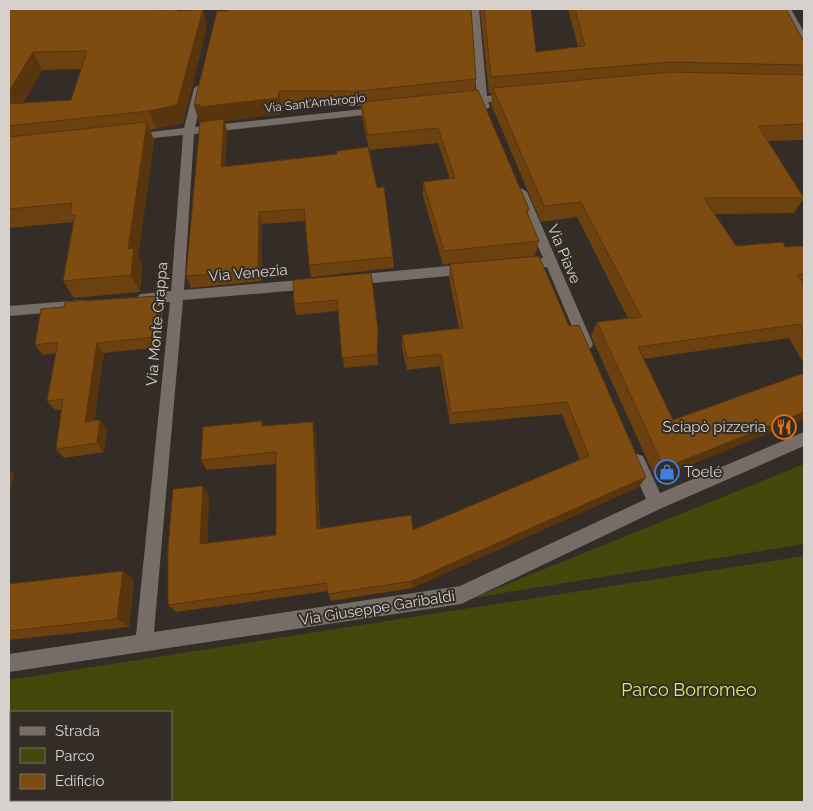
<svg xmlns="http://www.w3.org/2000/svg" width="813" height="811" viewBox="0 0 813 811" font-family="Raleway,sans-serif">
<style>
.green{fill:#43480b;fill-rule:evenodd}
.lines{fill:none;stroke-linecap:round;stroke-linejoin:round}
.minor{fill:#766e66;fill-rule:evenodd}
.wall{fill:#6c410f;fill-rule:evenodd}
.shaded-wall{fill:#58350c}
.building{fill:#7e4c11;stroke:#58350c}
.labels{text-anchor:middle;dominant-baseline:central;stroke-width:4;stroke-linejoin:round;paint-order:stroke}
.far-street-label{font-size:12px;fill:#d6d1cd;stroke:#342d27}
.street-label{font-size:15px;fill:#d6d1cd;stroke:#342d27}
.poi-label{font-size:15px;fill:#d6d1cd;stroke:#342d27;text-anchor:end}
.near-park-label{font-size:18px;fill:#dbe96a;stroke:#342d27}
</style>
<rect width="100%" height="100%" fill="#342d27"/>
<!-- green -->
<g class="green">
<polygon points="804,464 804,544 473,598"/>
<path d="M804,556V802H9V680ZM11,712H171V800H11Z"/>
</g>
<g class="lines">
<!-- minor -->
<g class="minor">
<polygon points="469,9 479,9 487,96 511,94 516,97 511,100 488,102 490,107 485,110 481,109 478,103 462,104 457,101 462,98 477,97"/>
<polygon points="782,9 791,9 804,32 804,43 799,40"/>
<polygon points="199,85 204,88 195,127 382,107 387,110 382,113 194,134 184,290 312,279 319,284 312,289 183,300 154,632 460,586 646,499 629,461 631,456 637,454 643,456 660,493 804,432 804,446 662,508 461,604 9,672 9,654 136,635 170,302 141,304 134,299 141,294 171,291 183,135 133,140 127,137 133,134 184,128 194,88"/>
<polygon points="521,188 527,192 593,344 591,348 581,348 547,267 521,270 515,265 521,260 543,258 515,192"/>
<polygon points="469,264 476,269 469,274 352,285 345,280 352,275"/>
<polygon points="83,300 90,305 83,310 9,316 9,306"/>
</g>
</g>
<!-- wall -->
<g class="wall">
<path d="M9,9H171L179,11L207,27L183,123L150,130L154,140L138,257L142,265L140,292L74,298L63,281L73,222L9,228ZM81,69L71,100L23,103L42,70Z"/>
<polygon points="480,9 531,9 536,52 578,47 568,9 786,9 804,42 804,140 768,141 804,198 794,213 714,214 736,246 785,247 804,246 804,364 789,338 643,359 673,420 804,373 656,479 591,336 597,322 628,318 577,217 541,222 491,104 492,93 489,93"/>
<polygon points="227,11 476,79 475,90 529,209 528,214 539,241 535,256 459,263 569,326 639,487 412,588 331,601 328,591 176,612 168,605 209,496 207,543 276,535 276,464 207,470 201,460 264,426 315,433 320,529 413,530 580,460 562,414 450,424 440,366 407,370 402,348 402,335 459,328 449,278 450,264 443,265 423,196 423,182 450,179 438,143 369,150 362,117 361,106 282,107 281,114 224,121 227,131 225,166 377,188 393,257 394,268 311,277 309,265 305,221 262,224 262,281 191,288 186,276 204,121 203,120 199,121 194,105"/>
<polygon points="371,273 378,340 378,365 344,368 338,311 296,315 294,304"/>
<polygon points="163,306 161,347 104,353 94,420 107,429 104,452 64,458 56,449 62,410 55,410 47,401 56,353 43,355 35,345"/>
<polygon points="134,580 129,627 9,640 9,584"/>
</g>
<!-- shaded-wall -->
<g class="shaded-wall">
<polygon points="203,9 207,27 183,123 156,129 149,111"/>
<polygon points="33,52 42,70 11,122 9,119 9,91"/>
<polygon points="279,91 282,107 281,114 224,121 227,131 224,179 203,120 199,121 194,105"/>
<polygon points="147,122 154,140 138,257 142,265 140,292 131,275 128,249"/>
<polygon points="259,212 262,224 262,281 258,270"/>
<polygon points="158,296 163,306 161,347 155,337"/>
<polygon points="378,329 378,365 377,354"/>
<polygon points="97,343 104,353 93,431 85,422"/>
<polygon points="804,412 804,419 656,479 664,468"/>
<polygon points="100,420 107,429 104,452 97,443"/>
<polygon points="313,422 315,433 320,538 317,529"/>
<polygon points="9,470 14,474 9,494"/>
<polygon points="646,477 639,487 412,588 412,581"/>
<polygon points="203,486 209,496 207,553 200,544"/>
<polygon points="123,571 134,580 129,627 117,619"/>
</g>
<!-- building -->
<g class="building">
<polygon points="9,9 159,9 159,10 178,9 178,11 203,9 177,105 149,111 9,126 9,104 71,100 87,51 33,52 9,91"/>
<polygon points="228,9 471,9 476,79 359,91 279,91 278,98 200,107 200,104 194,105 217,11 227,11"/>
<polygon points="484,9 531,9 536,52 585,46 575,9 786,9 804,42 804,65 670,62 491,77"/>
<polygon points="670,72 804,75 804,124 758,126 804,198 704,198 736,246 783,242 785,247 804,246 804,274 797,274 804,285 804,331 800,324 638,347 673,420 804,373 804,412 664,468 597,322 641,317 581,202 544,206 493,88"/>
<polygon points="478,90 529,209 526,210 539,241 444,251 423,182 455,178 438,128 368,135 361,102"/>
<polygon points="224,119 221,167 337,154 337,151 368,147 377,188 384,187 393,257 309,265 304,209 259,212 258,270 186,276 200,122"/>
<polygon points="147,122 128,249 134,248 131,275 63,281 75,215 70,215 72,203 9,209 9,137"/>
<polygon points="539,256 569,326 579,325 646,477 412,581 328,594 326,583 168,605 168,548 173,489 203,486 200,544 276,535 276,452 201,460 203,427 262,421 262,426 313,422 317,529 411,515 413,530 589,456 567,402 451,413 441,354 407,358 402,335 463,328 450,264"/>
<polygon points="371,273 378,329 377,354 342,358 337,300 294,304 293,280"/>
<polygon points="158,296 155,337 97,343 85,422 100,420 97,443 56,449 63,399 47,401 58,342 35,345 41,309 64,307 65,302"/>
<polygon points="123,571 117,619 9,631 9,584"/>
</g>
<!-- icons -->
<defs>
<g id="restaurant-ring" transform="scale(1.25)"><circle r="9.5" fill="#342d27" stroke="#e8710a" stroke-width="1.5"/><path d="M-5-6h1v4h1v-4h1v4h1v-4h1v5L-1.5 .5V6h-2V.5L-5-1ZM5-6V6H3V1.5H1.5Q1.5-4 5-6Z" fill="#e8710a"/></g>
<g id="shop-ring" transform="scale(1.25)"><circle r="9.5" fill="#342d27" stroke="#3f7fe0" stroke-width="1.5"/><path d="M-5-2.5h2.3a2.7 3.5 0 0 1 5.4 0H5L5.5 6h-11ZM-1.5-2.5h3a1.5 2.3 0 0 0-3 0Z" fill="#3f7fe0"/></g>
</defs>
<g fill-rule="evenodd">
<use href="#restaurant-ring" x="784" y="427"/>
<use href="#shop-ring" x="667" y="472"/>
</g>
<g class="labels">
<!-- far-street labels -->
<g class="far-street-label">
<text transform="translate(315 103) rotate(-6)">Via Sant'Ambrogio</text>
</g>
<!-- street labels -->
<g class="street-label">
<text transform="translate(564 254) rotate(67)">Via Piave</text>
<text transform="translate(248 273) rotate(-5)">Via Venezia</text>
<text transform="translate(157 324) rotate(-85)">Via Monte Grappa</text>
<text transform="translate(377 608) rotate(-9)">Via Giuseppe Garibaldi</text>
</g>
<!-- poi labels -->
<g class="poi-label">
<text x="766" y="427">Sciapò pizzeria</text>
<text x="684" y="472" text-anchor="start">Toelé</text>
</g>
<!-- near-park labels -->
<g class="near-park-label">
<text x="689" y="689">Parco Borromeo</text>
</g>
</g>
<!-- border -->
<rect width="813" height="811" fill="none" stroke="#d6d1cd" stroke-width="20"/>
<!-- legend -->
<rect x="10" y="711" width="162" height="90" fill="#342d27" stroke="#756f69"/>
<rect x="20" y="727" width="25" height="8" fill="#766e66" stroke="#756f69"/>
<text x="55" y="736" font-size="15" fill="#d6d1cd">Strada</text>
<rect x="20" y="748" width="25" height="15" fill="#43480b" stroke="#756f69"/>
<text x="55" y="761" font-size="15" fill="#d6d1cd">Parco</text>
<rect x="20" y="774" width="25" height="15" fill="#7e4c11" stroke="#756f69"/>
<text x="55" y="786" font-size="15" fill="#d6d1cd">Edificio</text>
</svg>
